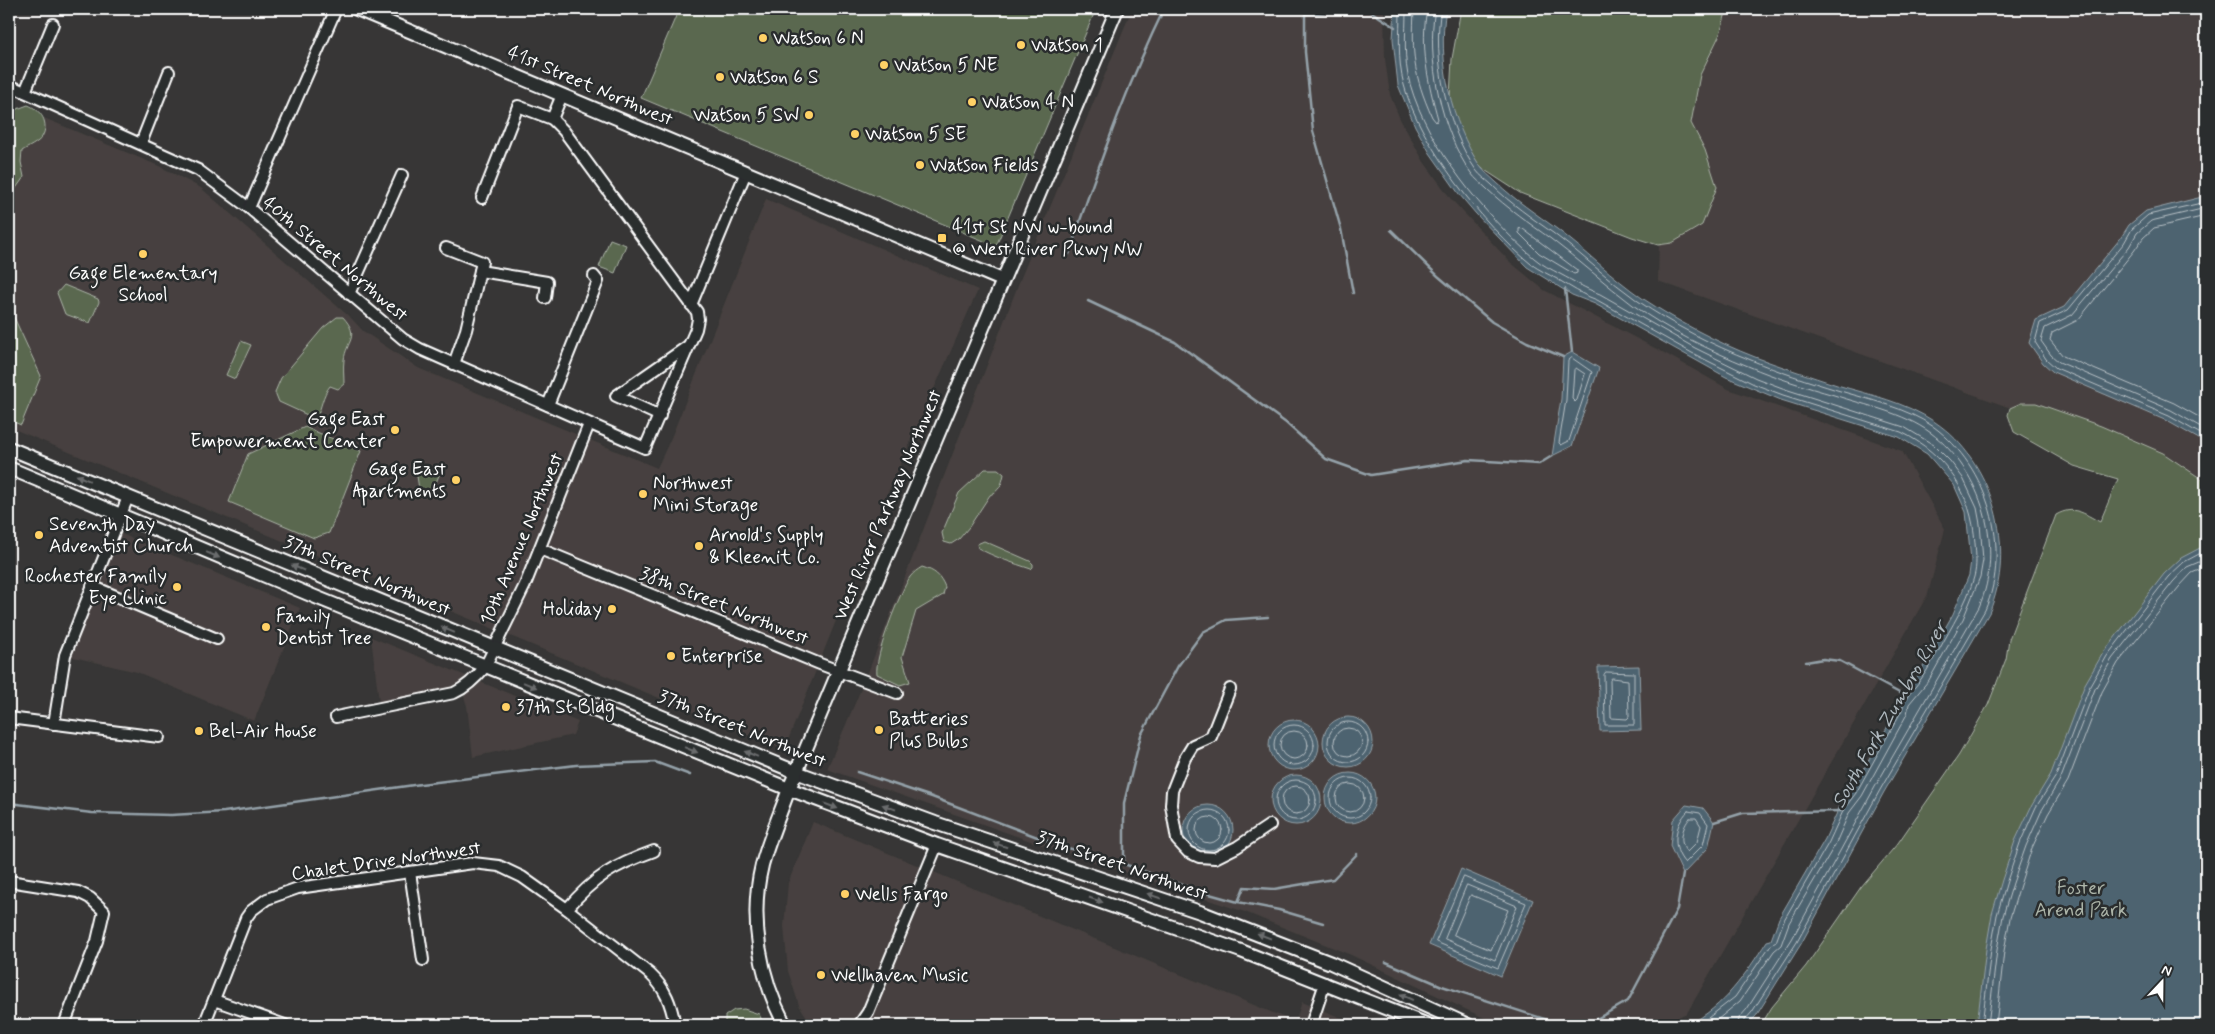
<svg xmlns="http://www.w3.org/2000/svg" width="2215" height="1034" viewBox="0 0 2215 1034" font-family="Mynerve,sans-serif">
<style>
.built{fill:#47413f}
.green{fill:#5a6850;stroke:#acb4a8}
.water{fill:#4d6370;stroke:#94a1a9}
.lines{fill:none;stroke-linecap:round;stroke-linejoin:round}
.shore{stroke:#b8c1c6;stroke-width:1}
.stream{stroke:#94a1a9;stroke-width:2.5}
.minor-casing{stroke:#fff;stroke-width:14}
.major-casing{stroke:#fff;stroke-width:16}
.minor{stroke:#2a2d2e;stroke-width:10}
.major{stroke:#2a2d2e;stroke-width:12}
.oneway{fill:#6a6c6d}
.poi-dot{fill:#ffd166;stroke:#2a2d2e;stroke-width:2}
.labels{text-anchor:middle;dominant-baseline:central;stroke-width:5;stroke-linejoin:round;paint-order:stroke}
.poi-label{font-size:19px;fill:#fff;stroke:#2a2d2e;text-anchor:start}
.street-label{font-size:19px;fill:#fff;stroke:#2a2d2e}
.park-label{font-size:19px;fill:#acb4a8;stroke:#2a2d2e}
.water-label{font-size:20px;font-style:italic;fill:#afb9bf;stroke:#2a2d2e}
</style>
<rect width="100%" height="100%" fill="#373636"/>
<filter id="ink" filterUnits="userSpaceOnUse"><feTurbulence type="fractalNoise" baseFrequency=".02" numOctaves="2"/><feDisplacementMap in="SourceGraphic" scale="10" xChannelSelector="R" yChannelSelector="G"/><feConvolveMatrix kernelMatrix="1 2 1 2 8 2 1 2 1" color-interpolation-filters="sRGB"/></filter>
<g filter="url(#ink)">
<!-- built -->
<g class="built">
<polygon points="1132,9 1384,9 1385,59 1390,95 1400,119 1424,162 1451,199 1510,262 1544,290 1668,355 1728,389 1902,451 1945,529 1928,594 1687,1013 1659,1025 1499,1025 1351,955 1245,912 1036,843 827,769 867,675 1020,280"/>
<polygon points="1685,9 2206,9 2206,499 2130,451 1658,281 1660,205"/>
<polygon points="32,113 159,166 201,188 352,319 363,331 418,368 657,468 671,438 766,199 978,290 885,499 784,750 9,427 9,167"/>
<polygon points="114,531 300,608 254,721 137,672 65,655"/>
<polygon points="371,637 578,722 573,735 473,757 467,706 462,690 380,709"/>
<polygon points="813,822 1295,1022 1302,1002 1359,1025 812,1025 799,1005 788,971 784,926 788,883"/>
</g>
<!-- green -->
<g class="green">
<polygon points="679,9 1096,9 996,246 641,98"/>
<polygon points="1461,9 1727,9 1720,34 1700,75 1691,123 1705,150 1717,187 1702,225 1672,243 1658,245 1632,237 1520,193 1480,167 1449,116 1452,59"/>
<path d="M28,105C41,110 50,123 42,137C38,143 28,147 22,151L21,162L24,177L9,198V112Z"/>
<polygon points="610,239 626,245 615,273 599,267"/>
<polygon points="64,285 98,299 99,302 90,323 65,314 57,293"/>
<polygon points="9,312 12,313 41,376 21,425 9,420"/>
<path d="M337,317H343C361,337 346,341 344,360C343,368 344,376 344,384L338,389L330,386C322,396 322,407 316,419L279,402L275,392L281,378L323,328Z"/>
<polygon points="241,341 251,345 235,379 226,375"/>
<path d="M2021,403H2036L2101,426L2163,453L2206,482V1025H1761L1772,1007L1806,966L1861,887L1898,843L1959,755L1988,705L2006,659L2009,639L2056,515C2074,505 2083,513 2100,522L2118,479L2074,466L2014,432L2008,415L2010,408Z"/>
<polygon points="305,427 361,451 329,533 314,538 229,502 248,454"/>
<polygon points="419,465 440,473 430,497 419,489 417,476"/>
<path d="M985,469H998L1004,474C1002,485 999,491 990,495L969,527L959,539L951,544L944,542L942,533L959,493Z"/>
<path d="M984,541L1030,561L1033,564V567L1031,569C1013,563 994,557 978,548L977,544Z"/>
<path d="M922,567C935,571 940,575 945,587L943,595L916,611L902,657L910,682L900,685L877,674C874,657 900,592 910,577C914,572 917,570 922,567Z"/>
<polygon points="744,1009 759,1014 764,1025 725,1025 725,1016 734,1010"/>
</g>
<!-- water -->
<g class="water">
<path d="M1395,9H1446C1437,60 1451,122 1480,166C1484,172 1491,177 1496,182C1515,200 1536,214 1557,229C1586,251 1612,277 1642,298C1677,321 1716,342 1755,357C1782,367 1810,376 1837,385C1871,395 1905,402 1935,422C1993,461 2017,548 1989,613L1884,792L1801,944L1756,1016L1747,1025H1688C1725,1006 1745,975 1767,941L1771,940L1779,918L1825,839L1840,806L1852,790L1898,708V701L1919,674L1953,614L1969,575L1971,560L1966,512L1954,485L1927,454L1899,437L1781,400L1726,377L1595,304L1572,295L1527,267L1476,214L1459,194L1430,153L1415,126L1398,85L1393,39Z"/>
<polygon points="2206,196 2206,443 2167,421 2053,372 2043,363 2029,343 2036,320 2064,307 2120,239 2129,225 2146,211"/>
<polygon points="1572,352 1599,368 1572,446 1552,456 1561,399 1563,357"/>
<polygon points="2200,548 2206,548 2206,1025 1977,1025 1986,949 1992,914 2002,880 2015,841 2032,805 2051,774 2085,684 2103,653 2164,574 2181,558"/>
<polygon points="1639,666 1641,730 1600,731 1598,667"/>
<circle cx="1348" cy="742" r="25"/>
<circle cx="1294" cy="745" r="25"/>
<circle cx="1350" cy="798" r="25"/>
<circle cx="1296" cy="800" r="25"/>
<polygon points="1686,805 1703,808 1714,822 1708,848 1683,874 1670,846 1673,820"/>
<circle cx="1208" cy="830" r="25"/>
<polygon points="1461,869 1533,900 1501,976 1429,945"/>
</g>
<g class="lines">
<!-- shore -->
<g class="shore">
<path d="M1400,9C1400,34 1397,60 1404,85C1419,143 1484,226 1531,264C1539,270 1548,274 1557,279C1571,287 1582,295 1597,300L1692,353L1754,384L1783,395L1901,432C1946,454 1972,493 1975,543C1976,555 1977,566 1974,577C1967,603 1951,627 1939,650C1933,659 1928,670 1921,679C1913,691 1905,696 1902,710L1856,793L1844,809L1829,842L1784,920L1776,942L1770,946L1735,997L1699,1025"/>
<path d="M1406,9C1406,34 1403,59 1410,84C1428,147 1485,216 1534,258C1542,265 1551,269 1560,274C1575,282 1584,288 1600,294L1695,348L1756,378L1785,389L1904,427L1934,445L1950,461L1963,478L1977,508L1980,524L1983,560L1980,577L1963,619L1929,680L1909,704L1907,714L1862,796L1849,813L1835,845L1789,923L1781,945L1774,951L1740,1001L1711,1025"/>
<path d="M1414,9C1412,55 1413,74 1432,117L1436,122L1438,119C1428,83 1420,46 1427,9"/>
<path d="M1435,9C1426,58 1441,132 1471,173C1475,179 1482,184 1487,189C1507,208 1529,223 1551,239C1579,260 1605,284 1633,305C1667,330 1709,350 1748,366C1776,378 1806,387 1834,395C1867,406 1902,412 1931,433C1982,471 2005,548 1979,607L1875,787L1792,939L1747,1009L1739,1018L1738,1025"/>
<path d="M1441,9C1432,57 1447,129 1476,170C1480,176 1487,180 1492,185C1511,204 1532,218 1553,233C1582,254 1608,280 1638,301C1673,325 1712,345 1751,360C1779,372 1808,381 1837,390C1870,400 1905,407 1934,427C1988,467 2012,548 1985,610L1880,790L1797,942L1752,1012L1745,1020L1744,1025"/>
<polyline points="2206,202 2148,215 2132,229 2124,243 2068,310 2040,323 2035,342 2046,359 2056,368 2169,416 2206,437"/>
<polyline points="2206,208 2151,221 2137,233 2129,247 2072,315 2045,328 2041,341 2051,355 2059,362 2171,410 2206,430"/>
<polyline points="2206,216 2154,228 2143,238 2134,251 2078,320 2052,333 2050,340 2063,356 2174,403 2206,421"/>
<polygon points="1523,229 1577,270 1577,273 1574,274 1539,253 1519,233 1519,229"/>
<polygon points="1572,358 1592,372 1569,441 1561,445 1559,443 1566,400 1568,361"/>
<polygon points="1576,368 1585,374 1577,400 1575,402 1572,399 1574,370"/>
<polygon points="1606,672 1634,673 1634,725 1605,725 1604,675"/>
<polygon points="1612,678 1628,680 1629,717 1627,719 1611,718 1610,681"/>
<circle cx="1348" cy="742" r="20"/>
<circle cx="1294" cy="745" r="20"/>
<circle cx="1348" cy="742" r="14"/>
<circle cx="1294" cy="745" r="14"/>
<circle cx="1350" cy="798" r="20"/>
<circle cx="1296" cy="800" r="20"/>
<circle cx="1350" cy="798" r="14"/>
<circle cx="1296" cy="800" r="14"/>
<circle cx="1209" cy="830" r="20"/>
<path d="M1688,811L1700,813L1708,824L1703,845L1685,863C1671,848 1674,825 1688,811Z"/>
<circle cx="1209" cy="830" r="13"/>
<path d="M1690,818H1696L1701,826L1697,842L1687,852C1678,843 1682,827 1690,818Z"/>
<polygon points="1464,877 1526,903 1498,968 1436,942"/>
<polygon points="1467,885 1517,906 1495,960 1445,939"/>
<polygon points="1471,895 1508,910 1491,950 1454,935"/>
<polyline points="1982,1025 1991,949 1997,915 2007,881 2020,843 2036,807 2056,776 2090,686 2107,656 2168,577 2184,562 2201,553 2206,553"/>
<polyline points="1988,1025 1997,950 2003,916 2013,883 2026,846 2042,810 2061,778 2095,689 2112,659 2173,582 2187,567 2206,559"/>
<polyline points="1996,1025 2004,951 2010,918 2020,885 2032,848 2048,814 2068,781 2102,692 2118,663 2179,587 2192,573 2206,567"/>
</g>
<!-- stream -->
<g class="stream">
<polyline points="1305,9 1305,52 1313,131 1341,229 1353,293"/>
<polyline points="1367,9 1395,27"/>
<polyline points="1306,14 1355,9"/>
<polyline points="1391,230 1438,276 1492,322 1527,342 1563,357"/>
<path d="M1069,254C1096,171 1126,87 1164,9"/>
<polyline points="1565,289 1572,352"/>
<polyline points="1088,301 1175,342 1286,423 1326,459 1371,475 1468,460 1539,464 1552,456"/>
<polyline points="1806,662 1823,659 1840,661 1905,696"/>
<polyline points="857,772 932,797 1061,846 1124,864 1202,892 1238,902 1279,910 1323,923"/>
<polyline points="9,803 92,813 171,815 224,812 421,784 576,765 655,762 690,775"/>
<polyline points="1714,822 1743,813 1841,811"/>
<polyline points="1124,864 1124,803 1141,735 1178,666 1203,632 1226,620 1268,617"/>
<polyline points="1238,902 1244,887 1274,889 1333,879 1357,854"/>
<polyline points="1386,962 1442,986 1563,1025"/>
<polyline points="1586,1025 1628,1001 1677,909 1683,874"/>
</g>
<!-- minor casing -->
<g class="minor-casing">
<g id="minor">
<polyline points="9,85 198,170 249,208 403,339 420,349 645,448 696,329 698,319 697,312 564,131 552,119 518,106 482,198"/>
<polyline points="25,92 53,24"/>
<polyline points="552,119 562,95"/>
<polyline points="141,143 169,72"/>
<polyline points="249,208 336,9"/>
<polyline points="446,248 482,262 466,330 454,364"/>
<polyline points="480,271 547,282 545,298"/>
<polyline points="349,294 402,175"/>
<polyline points="691,305 746,172"/>
<polyline points="548,405 598,281 594,276"/>
<polyline points="660,416 616,396 688,346"/>
<polyline points="540,549 820,664 897,693"/>
<polyline points="92,586 217,639"/>
<polyline points="1230,689 1211,737 1193,745 1185,758 1172,791 1171,805 1177,840 1188,852 1199,857 1215,858 1237,847 1270,825"/>
<path d="M336,717L454,693C467,687 476,678 485,667L525,585L589,424"/>
<polyline points="9,718 159,737"/>
<polyline points="54,724 65,655 128,497"/>
<polyline points="410,872 423,960"/>
<polyline points="9,881 78,892 90,898 104,911 97,941 64,1025"/>
<path d="M567,909C594,877 615,865 654,851"/>
<polyline points="214,1000 285,1025"/>
<path d="M204,1025L246,918L251,911L267,899L298,888L473,863L499,866L522,877L567,909L650,974C666,989 671,1004 675,1025"/>
<polyline points="859,1025 868,1012 937,845"/>
<polyline points="1311,1025 1325,983"/>
</g>
</g>
<!-- major casing -->
<g class="major-casing">
<g id="major">
<polyline points="357,9 1002,280"/>
<polyline points="9,448 796,772 935,823 1200,912 1331,963 1468,1025"/>
<polyline points="9,468 313,596 789,789 937,845 1241,951 1428,1025"/>
<path d="M785,1025C760,978 749,918 762,865C769,839 780,814 789,789L1117,9"/>
</g>
</g>
<!-- minor -->
<use href="#minor" class="minor"/>
<!-- major -->
<use href="#major" class="major"/>
</g>
<!-- one-way arrows -->
<defs><path id="oneway-solid" d="M-6-.8H1V-3.2L6.5 0L1 3.2V.8H-6Z" transform="scale(1.25)"/></defs>
<g class="oneway">
<use href="#oneway-solid" transform="translate(83 478) rotate(-157)"/>
<use href="#oneway-solid" transform="translate(213 555) rotate(23)"/>
<use href="#oneway-solid" transform="translate(298 568) rotate(-157)"/>
<use href="#oneway-solid" transform="translate(448 630) rotate(-157)"/>
<use href="#oneway-solid" transform="translate(530 685) rotate(22)"/>
<use href="#oneway-solid" transform="translate(691 750) rotate(22)"/>
<use href="#oneway-solid" transform="translate(751 754) rotate(-158)"/>
<use href="#oneway-solid" transform="translate(831 806) rotate(21)"/>
<use href="#oneway-solid" transform="translate(889 807) rotate(-160)"/>
<use href="#oneway-solid" transform="translate(1000 845) rotate(-162)"/>
<use href="#oneway-solid" transform="translate(1154 896) rotate(-161)"/>
<use href="#oneway-solid" transform="translate(1096 900) rotate(19)"/>
<use href="#oneway-solid" transform="translate(1264 936) rotate(-159)"/>
<use href="#oneway-solid" transform="translate(1406 997) rotate(-156)"/>
</g>
</g>
<!-- markers -->
<g class="poi-dot">
<circle cx="763" cy="38" r="5"/>
<circle cx="1021" cy="45" r="5"/>
<circle cx="884" cy="65" r="5"/>
<circle cx="720" cy="77" r="5"/>
<circle cx="972" cy="102" r="5"/>
<circle cx="809" cy="115" r="5"/>
<circle cx="855" cy="134" r="5"/>
<circle cx="920" cy="165" r="5"/>
<rect x="937" y="233" width="10" height="10" rx="2.5"/>
<circle cx="143" cy="254" r="5"/>
<circle cx="395" cy="430" r="5"/>
<circle cx="456" cy="480" r="5"/>
<circle cx="643" cy="494" r="5"/>
<circle cx="39" cy="535" r="5"/>
<circle cx="699" cy="546" r="5"/>
<circle cx="177" cy="587" r="5"/>
<circle cx="612" cy="609" r="5"/>
<circle cx="266" cy="627" r="5"/>
<circle cx="671" cy="656" r="5"/>
<circle cx="506" cy="707" r="5"/>
<circle cx="879" cy="730" r="5"/>
<circle cx="199" cy="731" r="5"/>
<circle cx="845" cy="894" r="5"/>
<circle cx="821" cy="975" r="5"/>
</g>
<g class="labels">
<!-- poi labels -->
<g class="poi-label">
<text x="773" y="38">Watson 6 N</text>
<text x="1031" y="45">Watson 1</text>
<text x="894" y="65">Watson 5 NE</text>
<text x="730" y="77">Watson 6 S</text>
<text x="982" y="102">Watson 4 N</text>
<text x="799" y="115" text-anchor="end">Watson 5 SW</text>
<text x="865" y="134">Watson 5 SE</text>
<text x="930" y="165">Watson Fields</text>
<text x="952" y="227">41st St NW w-bound<tspan x="952" dy="22">@ West River Pkwy NW</tspan></text>
<text x="143" y="273" text-anchor="middle">Gage Elementary<tspan x="143" dy="22">School</tspan></text>
<text x="385" y="419" text-anchor="end">Gage East<tspan x="385" dy="22">Empowerment Center</tspan></text>
<text x="446" y="469" text-anchor="end">Gage East<tspan x="446" dy="22">Apartments</tspan></text>
<text x="653" y="483">Northwest<tspan x="653" dy="22">Mini Storage</tspan></text>
<text x="49" y="524">Seventh Day<tspan x="49" dy="22">Adventist Church</tspan></text>
<text x="709" y="535">Arnold's Supply<tspan x="709" dy="22">&amp; Kleenit Co.</tspan></text>
<text x="167" y="576" text-anchor="end">Rochester Family<tspan x="167" dy="22">Eye Clinic</tspan></text>
<text x="602" y="609" text-anchor="end">Holiday</text>
<text x="276" y="616">Family<tspan x="276" dy="22">Dentist Tree</tspan></text>
<text x="681" y="656">Enterprise</text>
<text x="516" y="707">37th St Bldg</text>
<text x="889" y="719">Batteries<tspan x="889" dy="22">Plus Bulbs</tspan></text>
<text x="209" y="731">Bel-Air House</text>
<text x="855" y="894">Wells Fargo</text>
<text x="831" y="975">Wellhaven Music</text>
</g>
<!-- street labels -->
<g class="street-label">
<text transform="translate(590 86) rotate(23)">41st Street Northwest</text>
<text transform="translate(335 259) rotate(40)">40th Street Northwest</text>
<text transform="translate(888 505) rotate(-67)">West River Parkway Northwest</text>
<text transform="translate(522 539) rotate(-67)">10th Avenue Northwest</text>
<text transform="translate(367 576) rotate(23)">37th Street Northwest</text>
<text transform="translate(724 606) rotate(22)">38th Street Northwest</text>
<text transform="translate(742 729) rotate(22)">37th Street Northwest</text>
<text transform="translate(386 861) rotate(-8)">Chalet Drive Northwest</text>
<text transform="translate(1122 866) rotate(19)">37th Street Northwest</text>
</g>
<!-- park labels -->
<g class="park-label">
<text x="2081" y="888">Foster<tspan x="2081" dy="22">Arend Park</tspan></text>
</g>
<!-- water labels -->
<g class="water-label">
<text transform="translate(1890 715) rotate(-60)">South Fork Zumbro River</text>
</g>
</g>
<!-- margin -->
<rect width="2215" height="1034" fill="none" stroke="#2a2d2e" stroke-width="30"/>
<rect x="15" y="15" width="2185" height="1004" fill="none" stroke="#fff" stroke-width="2" filter="url(#ink)"/>
<!-- north arrow -->
<g transform="translate(2162 982) rotate(22)" stroke="#2a2d2e" stroke-width="4" paint-order="stroke">
<path d="M0-4L9 19L0 12L-9 19Z" fill="#ffffff"/>
<text y="-8" font-size="14" font-weight="bold" text-anchor="middle" fill="#ffffff">N</text>
</g>
</svg>
